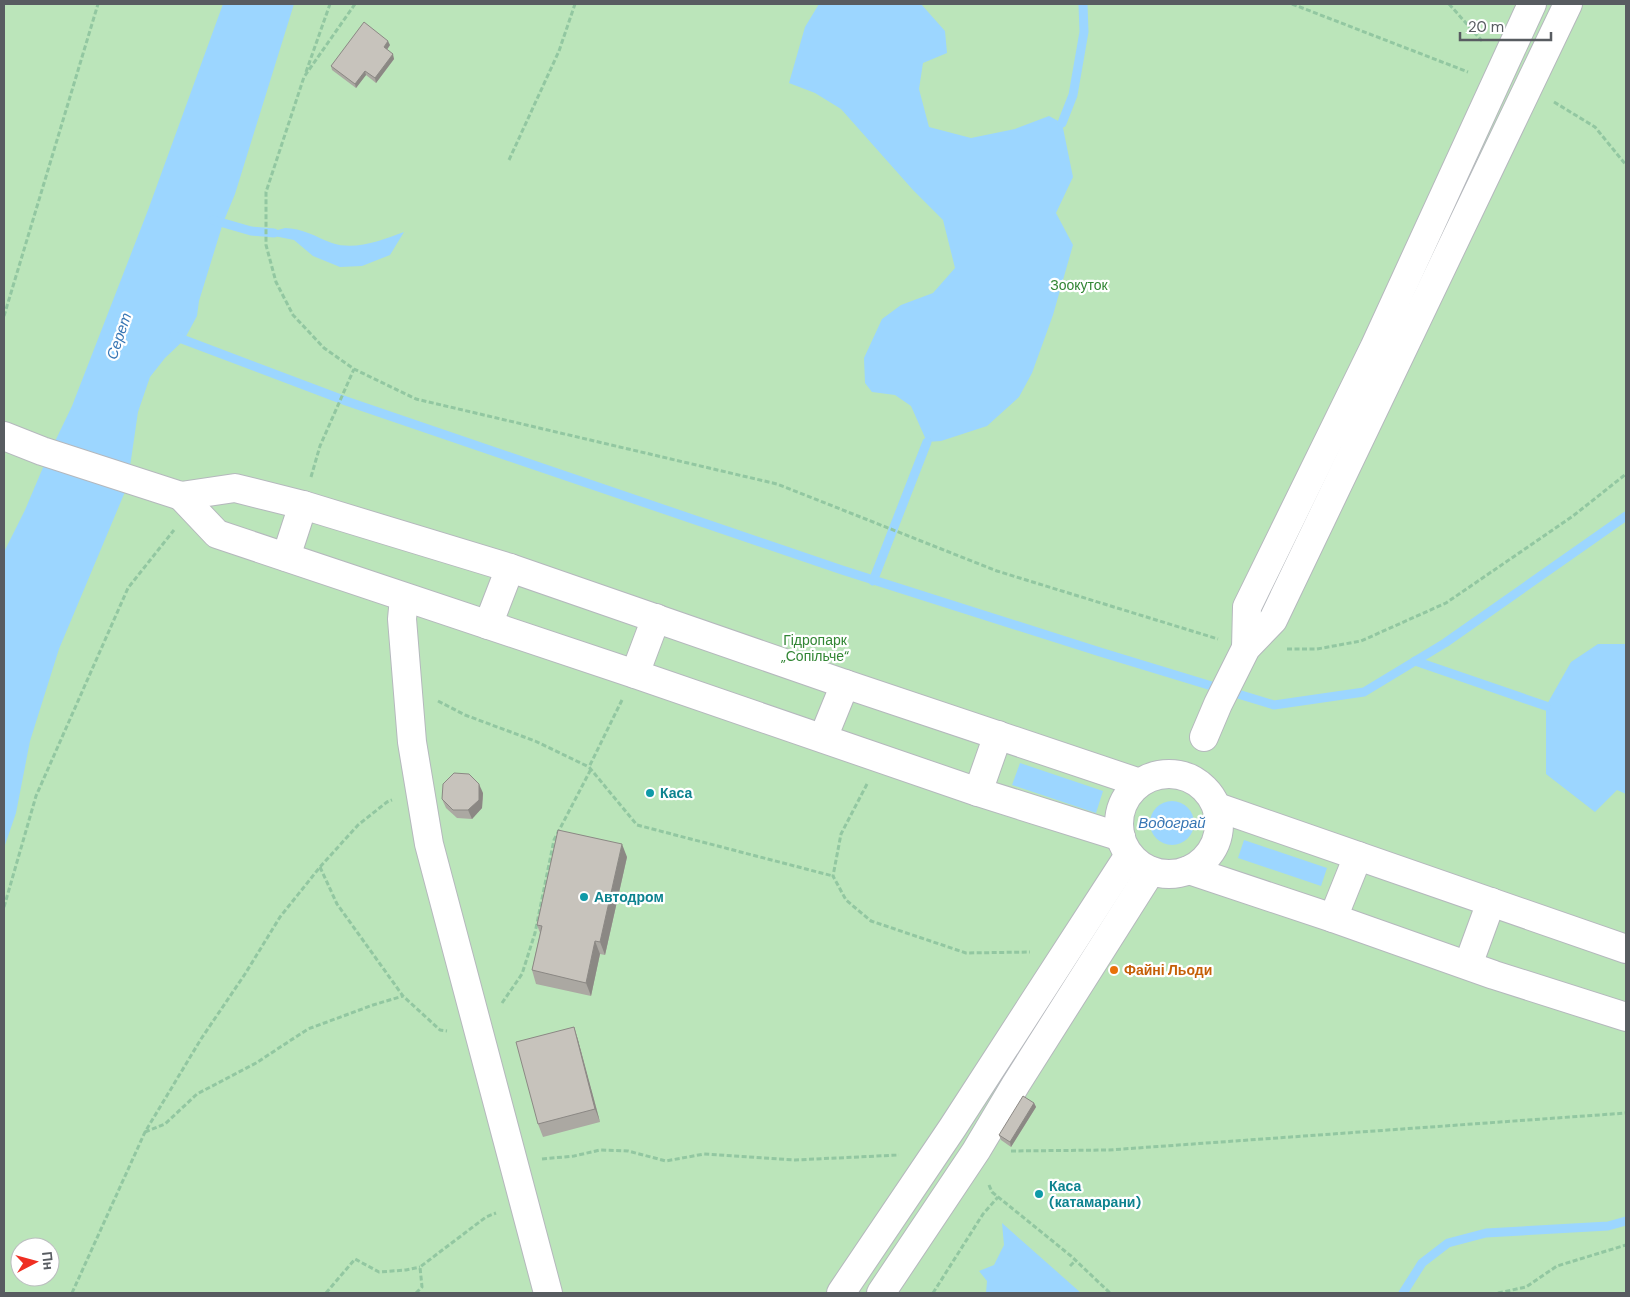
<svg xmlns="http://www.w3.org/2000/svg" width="1630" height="1297" viewBox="0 0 1630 1297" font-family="'DM Sans',sans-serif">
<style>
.green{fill:#bbe5ba;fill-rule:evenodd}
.water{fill:#9cd6ff}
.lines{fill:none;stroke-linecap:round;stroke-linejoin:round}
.stream{stroke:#9cd6ff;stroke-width:9}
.minor-casing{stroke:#b5b8bd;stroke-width:30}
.path{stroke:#92c7a1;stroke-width:3;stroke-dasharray:5 2.5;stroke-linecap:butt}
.minor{stroke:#fff;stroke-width:28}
.wall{fill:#aba8a2}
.shaded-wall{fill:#8b8884}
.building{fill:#c7c3bc;stroke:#8b8884}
.culture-dot{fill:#0f9aa8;stroke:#fff;stroke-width:2}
.food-dot{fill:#e8710a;stroke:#fff;stroke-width:2}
.labels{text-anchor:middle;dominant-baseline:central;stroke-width:4.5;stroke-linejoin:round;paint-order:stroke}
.park-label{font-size:14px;fill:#328634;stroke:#fff}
.culture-label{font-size:14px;font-weight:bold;fill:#0d838f;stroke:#fff;text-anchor:start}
.food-label{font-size:14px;font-weight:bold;fill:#c56008;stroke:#fff;text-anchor:start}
.water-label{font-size:15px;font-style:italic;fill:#3776b4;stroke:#fff}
</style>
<rect width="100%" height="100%" fill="#ece9df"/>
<!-- green -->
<path class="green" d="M4,4H1626V1293H4ZM20,1247H50V1277H20Z"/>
<!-- water -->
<g class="water">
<polygon points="223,4 294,4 235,194 223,223 199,301 197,316 184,340 165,358 150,377 138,412 127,487 59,649 30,741 16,813 4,848 4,552 25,510 47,458 72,406 148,210"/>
<polygon points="819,4 921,4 945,31 947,53 923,63 919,89 929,127 971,138 1015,129 1049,116 1062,123 1073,177 1056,213 1073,245 1053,315 1032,373 1019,397 987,426 941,441 927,442 911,406 895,395 872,392 865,383 864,358 882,319 901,305 933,293 955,268 943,220 913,190 841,109 815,93 789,83 805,27"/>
<path d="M285,228C302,228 316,237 332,243C355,251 382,240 404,232L390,255L362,266L340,267L313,256L294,240L274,236V231Z"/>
<polygon points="1598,644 1626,644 1626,794 1617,790 1595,812 1546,774 1546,706 1571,662"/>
<polygon points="1020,763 1103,791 1096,813 1012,785"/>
<circle cx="1172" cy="823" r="22"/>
<polygon points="1244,840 1327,868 1321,886 1238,858"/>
<polygon points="1002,1223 1081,1293 986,1293 987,1281 979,1271 994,1265 1004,1245"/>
</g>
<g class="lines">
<!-- stream -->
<g class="stream">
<polyline points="1062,123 1073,95 1084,32 1083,4"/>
<polyline points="213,220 251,231 274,233"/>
<polyline points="174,336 346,401 842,570 1100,652 1274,705 1364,692 1445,643 1626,516"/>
<polyline points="873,581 927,442"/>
<polyline points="1415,661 1546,706"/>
<polyline points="1403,1293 1422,1263 1448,1243 1486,1233 1608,1226 1626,1221"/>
</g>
<!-- minor casing -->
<g class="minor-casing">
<g id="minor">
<polyline points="4,436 42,451 181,496 235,488 303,505 510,568 845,684 1140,783"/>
<polyline points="181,496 217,534 635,674 978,792 1121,837"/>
<polyline points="286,557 303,505"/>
<polyline points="404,598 402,619 412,742 429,844 548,1293"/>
<polyline points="488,625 510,568"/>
<polyline points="1246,648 1247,607 1374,348 1532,4"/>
<polyline points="635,674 656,618"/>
<polyline points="1204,737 1218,704 1246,648 1273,620 1568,4"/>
<polyline points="823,738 845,684"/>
<circle cx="1169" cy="824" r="50"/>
<polyline points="978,792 998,735"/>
<polyline points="1217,807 1626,949"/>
<polyline points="1189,870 1333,918 1494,975 1626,1017"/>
<polyline points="1333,918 1358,856"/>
<polyline points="1468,965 1491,902"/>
<polyline points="841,1293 953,1127 1129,855"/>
<polyline points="881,1293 976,1151 1016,1084 1151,871"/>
</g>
</g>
<!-- path -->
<g class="path">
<polyline points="355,4 304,77 266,192 266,245 276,282 293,315 324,348 354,369 416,399 777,484 997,571 1218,639"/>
<polyline points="1292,4 1468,72"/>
<polyline points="1449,4 1482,41"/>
<polyline points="306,72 330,4"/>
<polyline points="1554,102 1595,127 1626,165"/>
<polyline points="509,160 559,51 575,4"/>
<polyline points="4,316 98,4"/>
<polyline points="311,477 320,446 354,369"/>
<polyline points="1287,649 1317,649 1361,641 1446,603 1573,516 1626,474"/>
<polyline points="622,700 589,767 637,825 833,876"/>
<polyline points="438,701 465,715 535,741 589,767"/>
<polyline points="867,784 841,834 833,876 846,900 871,921 966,953 1030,952"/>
<polyline points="320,867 337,904 403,996 440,1030 447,1031"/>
<polyline points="4,907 36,796 128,588 174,530"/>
<polyline points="502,1003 522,974 535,933 554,840 591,769"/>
<polyline points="145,1132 165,1124 197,1094 256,1063 308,1029 373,1005 403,996"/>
<polyline points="1011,1151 1109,1150 1626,1113"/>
<polyline points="542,1159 574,1156 600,1150 628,1151 666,1161 704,1154 795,1160 899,1155"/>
<polyline points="989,1185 992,1192 1071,1256 1110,1293"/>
<polyline points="1070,1266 1076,1260"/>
<polyline points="72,1293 145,1132 201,1039 245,974 280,917 320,867 358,825 387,802 392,800"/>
<polyline points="326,1293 355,1259 379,1272 406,1270 420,1267"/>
<polyline points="416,1293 422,1287 420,1267 486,1217 496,1213"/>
<polyline points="933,1293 983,1214 998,1197"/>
<polyline points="1498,1293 1526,1287 1557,1266 1626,1245"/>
</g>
<!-- minor -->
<use href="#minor" class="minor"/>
</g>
<!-- wall -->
<g class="wall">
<polygon points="390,45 387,50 394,59 376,83 366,75 356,88 332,70 331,66"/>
<polygon points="483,793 482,808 472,819 457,818 446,808 442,799"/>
<polygon points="627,857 605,955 600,954 591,996 536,984 532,970 540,933 537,925"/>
<polygon points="574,1027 578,1040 600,1122 543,1137 538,1124"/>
<polygon points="1034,1103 1036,1107 1011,1147 1001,1140 999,1135"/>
</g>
<!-- shaded-wall -->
<g class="shaded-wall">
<polygon points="388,41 390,45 385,52 384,47"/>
<polygon points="393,54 394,59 376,83 375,78"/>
<polygon points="365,71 366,75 356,88 355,84"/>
<polygon points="479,784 483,793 482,808 472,819 468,810"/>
<polygon points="622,844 627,857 605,955 600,942"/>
<polygon points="595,941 600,954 591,996 586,983"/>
<polygon points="574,1027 578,1040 600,1122 595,1109"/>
<polygon points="1034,1103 1036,1107 1011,1147 1010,1142"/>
</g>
<!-- building -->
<g class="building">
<polygon points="364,22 388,41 384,47 393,54 375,78 365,71 355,84 331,66"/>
<polygon points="454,773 469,774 479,784 479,800 468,810 453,810 442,799 443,784"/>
<polygon points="558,830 622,844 600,942 595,941 586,983 532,970 542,926 537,925"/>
<polygon points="574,1027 595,1109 538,1124 516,1042"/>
<polygon points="1023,1096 1034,1103 1010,1142 999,1135"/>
</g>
<!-- markers -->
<g class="culture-dot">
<circle cx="650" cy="793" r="5"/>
<circle cx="584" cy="897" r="5"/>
<circle cx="1039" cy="1194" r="5"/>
</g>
<circle class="food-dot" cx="1114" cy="970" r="5"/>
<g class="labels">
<!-- park labels -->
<g class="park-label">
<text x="1079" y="285">Зоокуток</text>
<text x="815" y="640">Гідропарк<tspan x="815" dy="16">„Сопільче“</tspan></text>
</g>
<!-- culture labels -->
<g class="culture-label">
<text x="660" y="793">Каса</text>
<text x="594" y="897">Автодром</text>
<text x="1049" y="1186">Каса<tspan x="1049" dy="16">(катамарани)</tspan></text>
</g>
<!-- food labels -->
<g class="food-label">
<text x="1124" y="970">Файні Льоди</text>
</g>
<!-- water labels -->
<g class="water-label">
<text transform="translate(119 336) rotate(-71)">Серет</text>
<text x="1172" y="823">Водограй</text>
</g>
</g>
<!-- border -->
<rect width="1630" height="1297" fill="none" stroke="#585c61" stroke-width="10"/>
<!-- north arrow -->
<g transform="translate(35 1262) rotate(84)"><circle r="24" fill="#ffffff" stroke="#bcbec0"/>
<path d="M0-4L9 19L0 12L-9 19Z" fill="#ef2e22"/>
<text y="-8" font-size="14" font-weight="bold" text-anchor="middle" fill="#585c61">Пн</text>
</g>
<!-- scale -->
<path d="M1460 32v8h91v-8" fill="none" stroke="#585c61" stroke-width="2.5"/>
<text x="1468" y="32" font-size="15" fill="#585c61" stroke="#ffffff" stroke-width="4" paint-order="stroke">20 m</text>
</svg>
